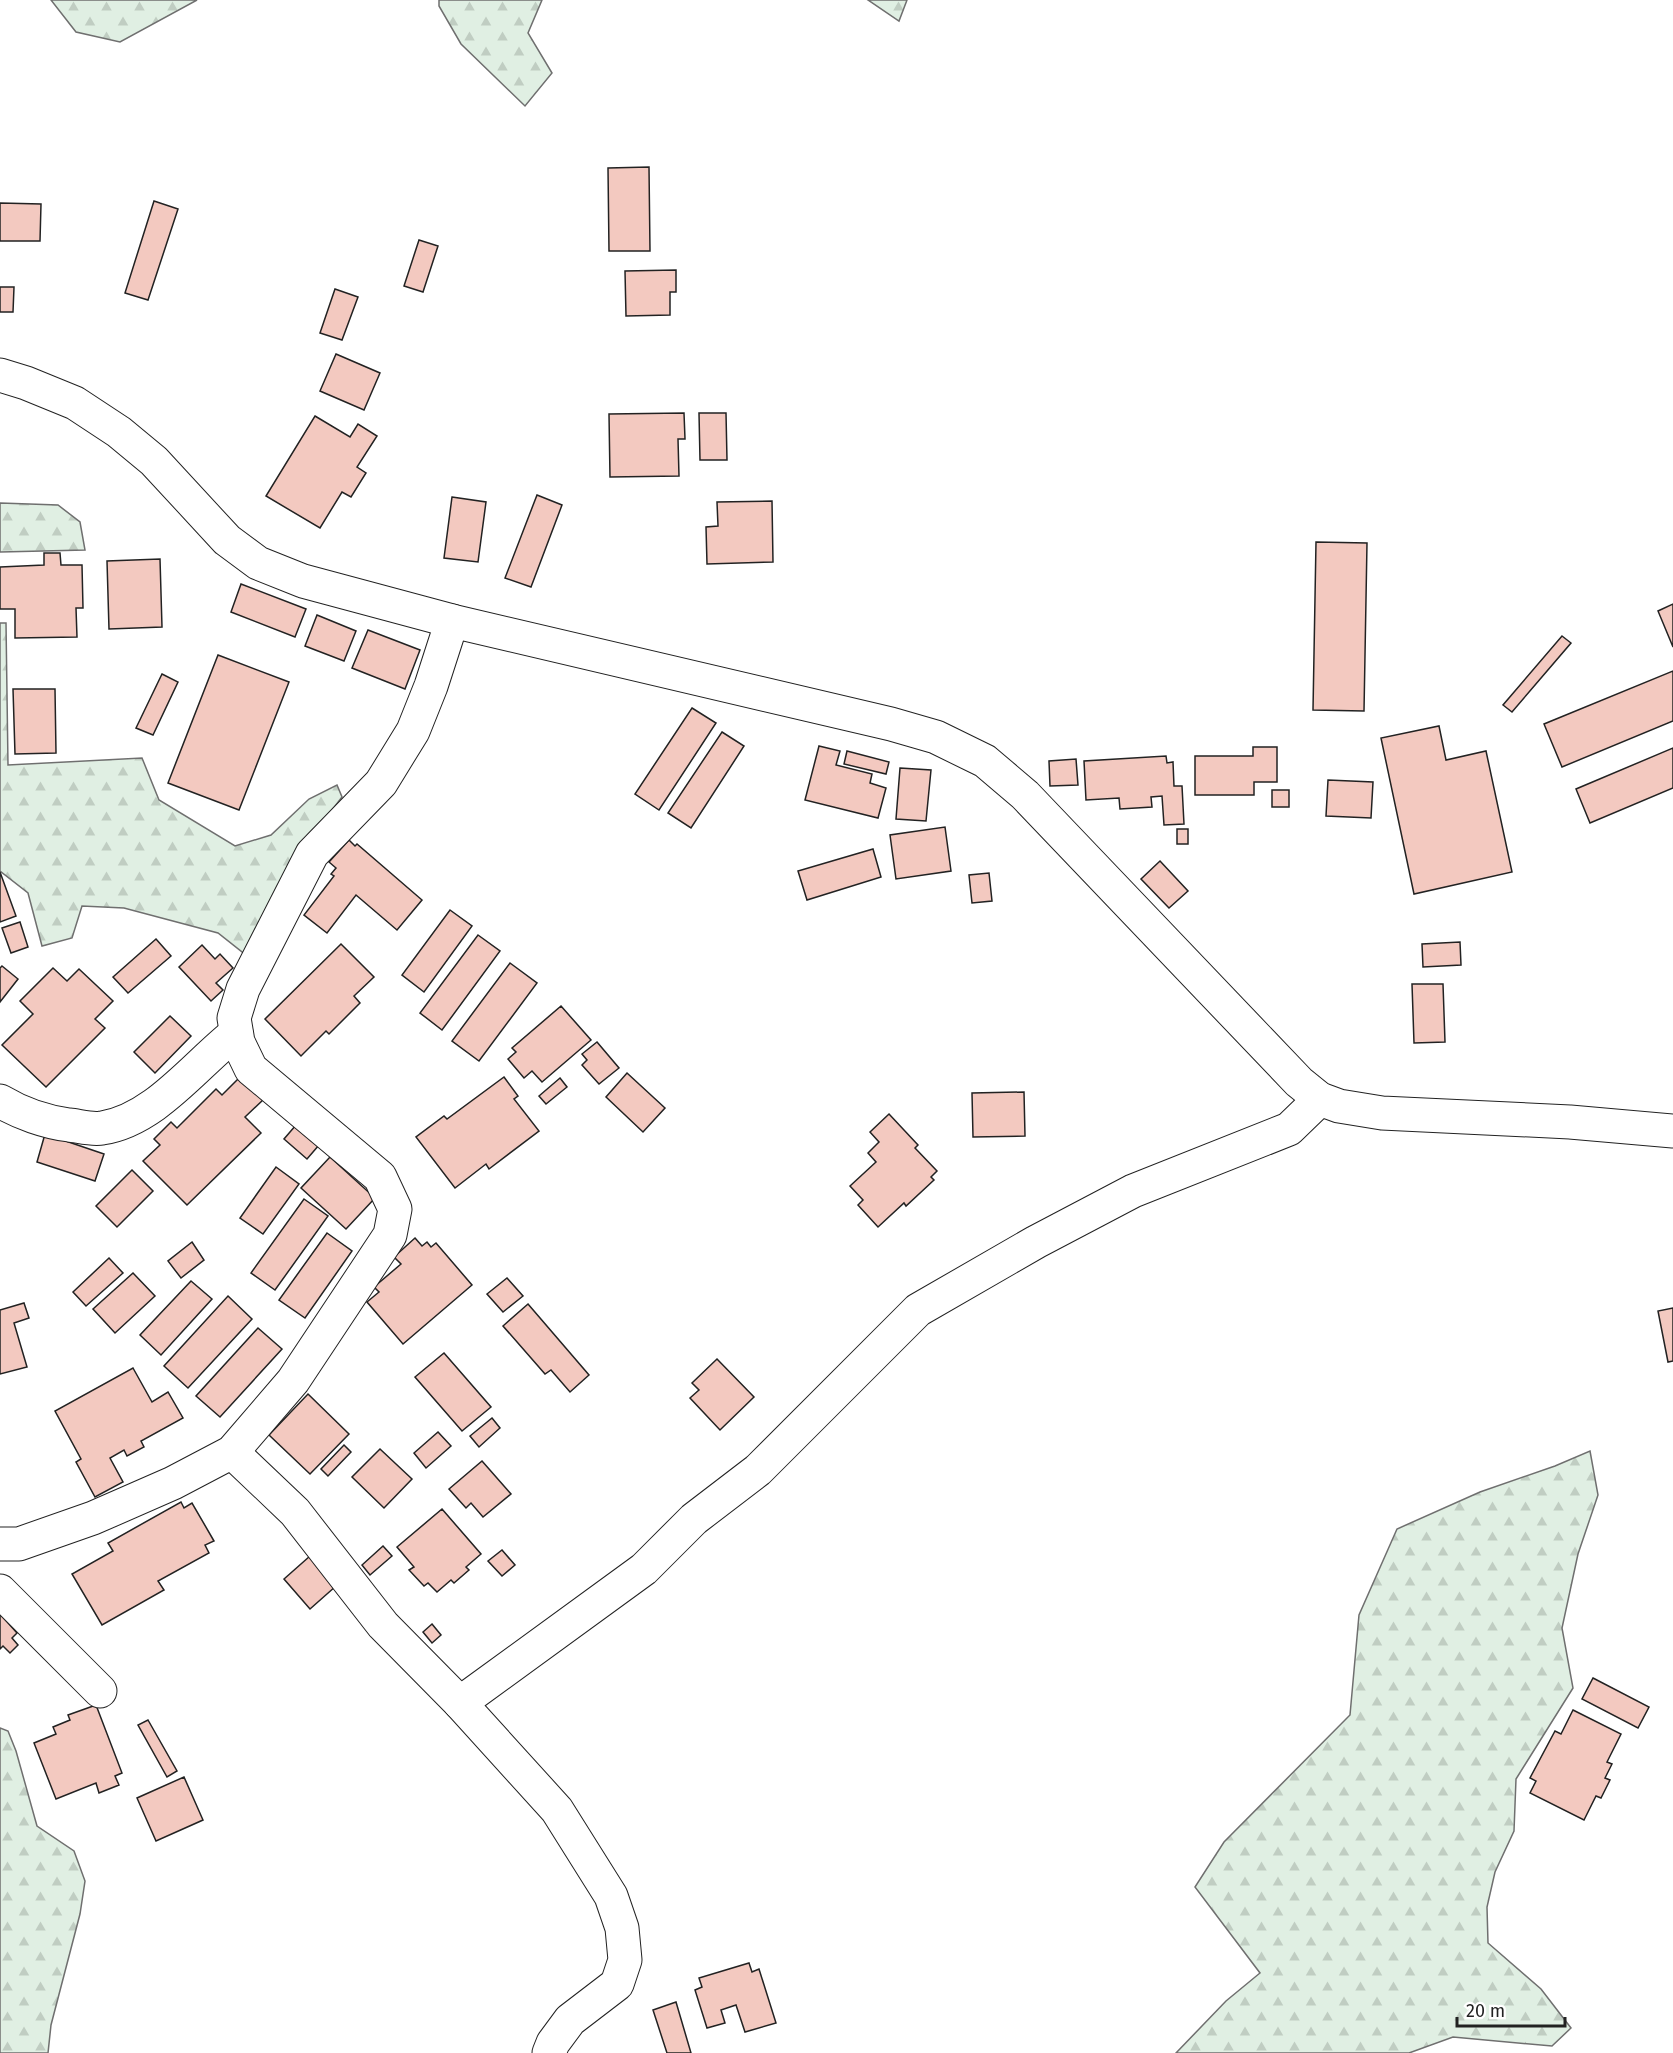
<svg xmlns="http://www.w3.org/2000/svg" width="1673" height="2053" viewBox="0 0 1673 2053" font-family="'Fira Sans',sans-serif">
<style>
.forest{fill:url(#forest-firs);stroke:#6f6f6f;stroke-width:1.5}
.building{fill:#f3c9c0;stroke:#222;stroke-width:1.5}
.lines{fill:none;stroke-linecap:round;stroke-linejoin:round}
.street-casing{stroke:#222;stroke-width:35}
.secondary-casing{stroke:#222;stroke-width:35}
.street{stroke:#fff;stroke-width:33}
.secondary{stroke:#fff;stroke-width:33}
</style>
<defs>
<pattern id="forest-firs" width="22" height="20" patternUnits="userSpaceOnUse" patternTransform="scale(1.5)"><rect width="22" height="20" fill="#e0efe3"/><path d="M5 1l3.5 6h-7zM16 11l3.5 6h-7z" fill="#c0cdc2"/></pattern>
</defs>
<rect width="100%" height="100%" fill="#fff"/>
<!-- forest -->
<g class="forest">
<polygon points="51,0 197,0 120,42 76,32"/>
<polygon points="439,0 542,0 528,33 552,73 525,106 461,44 439,6"/>
<polygon points="868,0 907,0 899,21"/>
<polygon points="0,503 58,505 80,522 85,550 0,552"/>
<polygon points="0,623 6,623 8,765 142,758 159,800 235,846 271,835 309,799 337,785 342,797 310,839 246,955 218,933 124,908 82,906 72,938 42,946 28,893 0,871"/>
<polygon points="1590,1451 1598,1495 1578,1554 1562,1628 1573,1688 1516,1779 1514,1831 1495,1872 1487,1907 1488,1943 1541,1989 1571,2028 1552,2046 1453,2037 1409,2053 1176,2053 1226,2001 1260,1973 1195,1887 1224,1842 1350,1715 1359,1615 1397,1529 1480,1492 1555,1466"/>
<polygon points="0,1728 8,1731 16,1751 37,1826 74,1851 85,1881 80,1914 51,2025 48,2053 0,2053"/>
</g>
<!-- building -->
<g class="building">
<polygon points="649,167 650,251 609,251 608,168"/>
<polygon points="154,201 178,209 148,300 125,293"/>
<polygon points="0,203 41,204 40,241 0,241"/>
<polygon points="419,240 438,246 423,292 404,286"/>
<polygon points="676,270 676,292 670,292 670,315 626,316 625,271"/>
<polygon points="0,287 14,287 13,312 0,312"/>
<polygon points="335,289 358,297 342,340 320,333"/>
<polygon points="336,354 380,373 364,410 320,391"/>
<polygon points="684,413 685,439 678,439 679,476 610,477 609,414"/>
<polygon points="699,413 726,413 727,460 700,460"/>
<polygon points="315,416 350,437 358,424 377,436 357,467 366,473 351,497 342,492 320,528 266,496"/>
<polygon points="537,495 562,505 531,587 505,578"/>
<polygon points="452,497 486,502 478,562 444,558"/>
<polygon points="772,501 773,562 707,564 706,527 718,526 717,502"/>
<polygon points="1316,542 1367,543 1364,711 1313,710"/>
<polygon points="44,553 60,553 61,565 82,565 83,608 76,608 77,637 15,638 15,609 0,609 0,567 44,565"/>
<polygon points="160,559 162,627 109,629 107,561"/>
<polygon points="241,584 306,609 295,637 231,612"/>
<polygon points="1673,604 1673,647 1658,611"/>
<polygon points="317,615 356,631 344,661 305,646"/>
<polygon points="368,630 420,650 405,689 352,668"/>
<polygon points="1562,636 1571,643 1512,712 1503,705"/>
<polygon points="218,655 289,682 239,810 168,783"/>
<polygon points="1673,671 1673,721 1562,767 1544,724"/>
<polygon points="162,674 178,682 153,735 136,728"/>
<polygon points="13,689 55,689 56,753 15,754"/>
<polygon points="692,708 716,723 659,810 635,794"/>
<polygon points="1439,726 1446,760 1486,751 1512,872 1414,894 1381,738"/>
<polygon points="722,732 744,746 691,828 668,813"/>
<polygon points="819,746 840,751 836,765 872,774 870,783 886,788 878,818 805,800"/>
<polygon points="1253,747 1277,747 1277,782 1254,782 1254,795 1195,795 1195,756 1253,756"/>
<polygon points="1673,748 1673,788 1590,823 1576,789"/>
<polygon points="847,751 889,762 886,774 844,764"/>
<polygon points="1166,756 1167,763 1173,762 1174,786 1182,786 1184,824 1164,825 1162,796 1151,797 1152,807 1120,809 1119,798 1086,800 1084,761"/>
<polygon points="1076,759 1078,785 1050,786 1049,761"/>
<polygon points="900,768 931,770 926,821 896,819"/>
<polygon points="1328,780 1373,782 1371,818 1326,816"/>
<rect x="1272" y="790" width="17" height="17"/>
<polygon points="945,827 951,871 896,879 890,835"/>
<rect x="1177" y="829" width="11" height="15"/>
<polygon points="349,840 355,846 357,844 422,900 397,930 356,895 327,933 304,915 334,876 331,874 336,868 329,862"/>
<polygon points="873,849 881,877 807,900 798,871"/>
<polygon points="1160,861 1188,891 1169,908 1141,879"/>
<polygon points="0,872 16,916 0,922"/>
<polygon points="989,873 992,901 972,903 969,875"/>
<polygon points="450,910 472,926 424,992 402,975"/>
<polygon points="20,922 28,947 11,953 2,928"/>
<polygon points="478,935 500,951 442,1030 420,1013"/>
<polygon points="156,939 171,956 128,993 113,977"/>
<polygon points="1460,942 1461,965 1423,967 1422,944"/>
<polygon points="341,944 374,977 354,996 360,1003 329,1034 326,1031 301,1056 265,1019"/>
<polygon points="202,945 215,959 220,954 233,968 216,983 223,990 211,1001 179,967"/>
<polygon points="510,963 537,983 479,1061 452,1041"/>
<polygon points="2,966 18,979 0,1002 0,968"/>
<polygon points="53,968 67,981 79,969 113,1001 95,1019 105,1028 46,1087 2,1045 33,1014 20,1001"/>
<polygon points="1412,984 1443,984 1445,1042 1414,1043"/>
<polygon points="561,1006 591,1040 542,1082 532,1071 524,1078 508,1059 516,1052 512,1048"/>
<polygon points="170,1016 191,1036 155,1073 134,1052"/>
<polygon points="597,1042 619,1068 599,1084 582,1065 587,1060 582,1054"/>
<polygon points="627,1073 665,1108 643,1132 606,1097"/>
<polygon points="241,1076 264,1099 245,1117 261,1133 187,1205 143,1161 160,1145 154,1139 171,1122 177,1128 216,1089 222,1095"/>
<polygon points="504,1077 518,1096 514,1099 539,1131 489,1169 486,1164 455,1188 416,1137 444,1116 447,1119"/>
<polygon points="560,1078 567,1087 546,1104 539,1096"/>
<polygon points="1024,1092 1025,1136 973,1137 972,1093"/>
<polygon points="889,1114 918,1145 915,1148 937,1171 931,1177 934,1180 906,1206 904,1203 878,1227 858,1205 863,1200 850,1186 876,1162 868,1153 879,1142 870,1132"/>
<polygon points="296,1125 319,1145 307,1159 284,1139"/>
<polygon points="45,1134 104,1154 95,1181 37,1162"/>
<polygon points="330,1157 375,1198 346,1229 301,1188"/>
<polygon points="276,1167 299,1184 263,1234 240,1218"/>
<polygon points="132,1170 153,1191 117,1227 96,1206"/>
<polygon points="304,1199 328,1216 275,1290 251,1273"/>
<polygon points="327,1233 352,1251 305,1318 279,1300"/>
<polygon points="415,1238 422,1246 427,1242 431,1247 436,1243 472,1285 403,1344 367,1302 379,1292 374,1287 401,1264 394,1257"/>
<polygon points="192,1242 204,1260 181,1278 168,1261"/>
<polygon points="109,1258 123,1273 86,1306 73,1292"/>
<polygon points="133,1273 155,1296 115,1333 93,1309"/>
<polygon points="507,1278 523,1296 503,1312 487,1294"/>
<polygon points="191,1281 212,1299 161,1355 140,1335"/>
<polygon points="228,1296 252,1319 188,1388 164,1366"/>
<polygon points="24,1303 29,1318 14,1323 27,1367 0,1374 0,1310"/>
<polygon points="528,1304 589,1375 570,1392 551,1370 545,1374 503,1326"/>
<polygon points="1673,1308 1673,1361 1668,1362 1658,1311"/>
<polygon points="258,1328 282,1349 220,1417 196,1396"/>
<polygon points="444,1353 491,1407 462,1431 415,1377"/>
<polygon points="717,1359 754,1397 720,1430 690,1398 699,1390 692,1383"/>
<polygon points="133,1368 152,1402 168,1392 183,1418 141,1441 144,1447 127,1456 124,1450 110,1458 123,1482 95,1497 76,1462 81,1459 55,1411"/>
<polygon points="308,1394 349,1434 310,1474 269,1435"/>
<polygon points="492,1418 500,1428 479,1447 470,1436"/>
<polygon points="438,1432 451,1446 426,1468 414,1453"/>
<polygon points="344,1445 351,1452 328,1476 321,1469"/>
<polygon points="380,1449 412,1479 384,1508 352,1477"/>
<polygon points="482,1461 511,1494 483,1517 471,1503 466,1508 449,1489"/>
<polygon points="181,1502 184,1508 192,1503 214,1541 205,1545 209,1553 158,1581 164,1590 102,1625 72,1574 113,1551 108,1543"/>
<polygon points="442,1509 481,1554 466,1567 469,1570 454,1583 451,1580 437,1592 428,1583 424,1586 409,1570 414,1567 397,1547"/>
<polygon points="383,1546 392,1556 370,1575 362,1565"/>
<polygon points="502,1550 515,1565 502,1576 488,1561"/>
<polygon points="310,1556 336,1586 310,1609 284,1579"/>
<polygon points="0,1614 17,1633 12,1638 18,1645 10,1653 3,1646 0,1649"/>
<polygon points="432,1624 441,1635 432,1643 423,1632"/>
<polygon points="1593,1678 1649,1707 1638,1728 1582,1699"/>
<polygon points="96,1705 122,1773 115,1776 119,1785 99,1793 96,1783 56,1799 34,1743 56,1734 53,1727 70,1720 68,1715"/>
<polygon points="1573,1710 1621,1734 1607,1762 1612,1764 1605,1778 1610,1780 1601,1798 1596,1796 1584,1820 1530,1793 1536,1781 1530,1778 1555,1731 1561,1734"/>
<polygon points="148,1720 177,1771 167,1777 138,1725"/>
<polygon points="184,1777 203,1820 156,1841 137,1798"/>
<polygon points="749,1963 752,1972 759,1969 776,2023 745,2032 736,2005 721,2010 725,2023 707,2028 695,1990 702,1987 699,1978"/>
<polygon points="676,2002 691,2053 667,2053 653,2010"/>
</g>
<g class="lines">
<!-- street casing -->
<g class="street-casing">
<g id="street">
<path d="M0,1101C20,1113 46,1122 69,1125C79,1126 92,1130 102,1128C155,1120 195,1065 236,1033"/>
<polyline points="232,1452 295,1512 383,1625 460,1703 557,1810 611,1896 622,1928 625,1960 617,1984 570,2020 553,2043 549,2053"/>
<polyline points="0,1544 19,1544 93,1518 173,1483 232,1452 293,1381 390,1235 395,1209 380,1177 251,1069 238,1042 234,1018 243,989 312,854 381,783 413,731 431,686 452,621"/>
<polyline points="0,1591 100,1691"/>
<polyline points="460,1703 644,1569 694,1519 758,1470 918,1310 1036,1242 1133,1191 1289,1129 1320,1099"/>
</g>
</g>
<!-- secondary casing -->
<g class="secondary-casing">
<polyline id="secondary" points="0,375 26,383 75,403 119,432 154,461 227,540 258,563 303,581 452,621 891,724 936,737 985,761 1025,795 1299,1082 1320,1099 1339,1106 1382,1113 1570,1122 1673,1131"/>
</g>
<!-- street -->
<use href="#street" class="street"/>
<!-- secondary -->
<use href="#secondary" class="secondary"/>
</g>
<!-- scale -->
<path d="M1457 2017v9h108v-9" fill="none" stroke="#222222" stroke-width="3"/>
<text x="1466" y="2017" font-size="18" fill="#222222" stroke="#ffffff" stroke-width="4.5" paint-order="stroke">20 m</text>
</svg>
